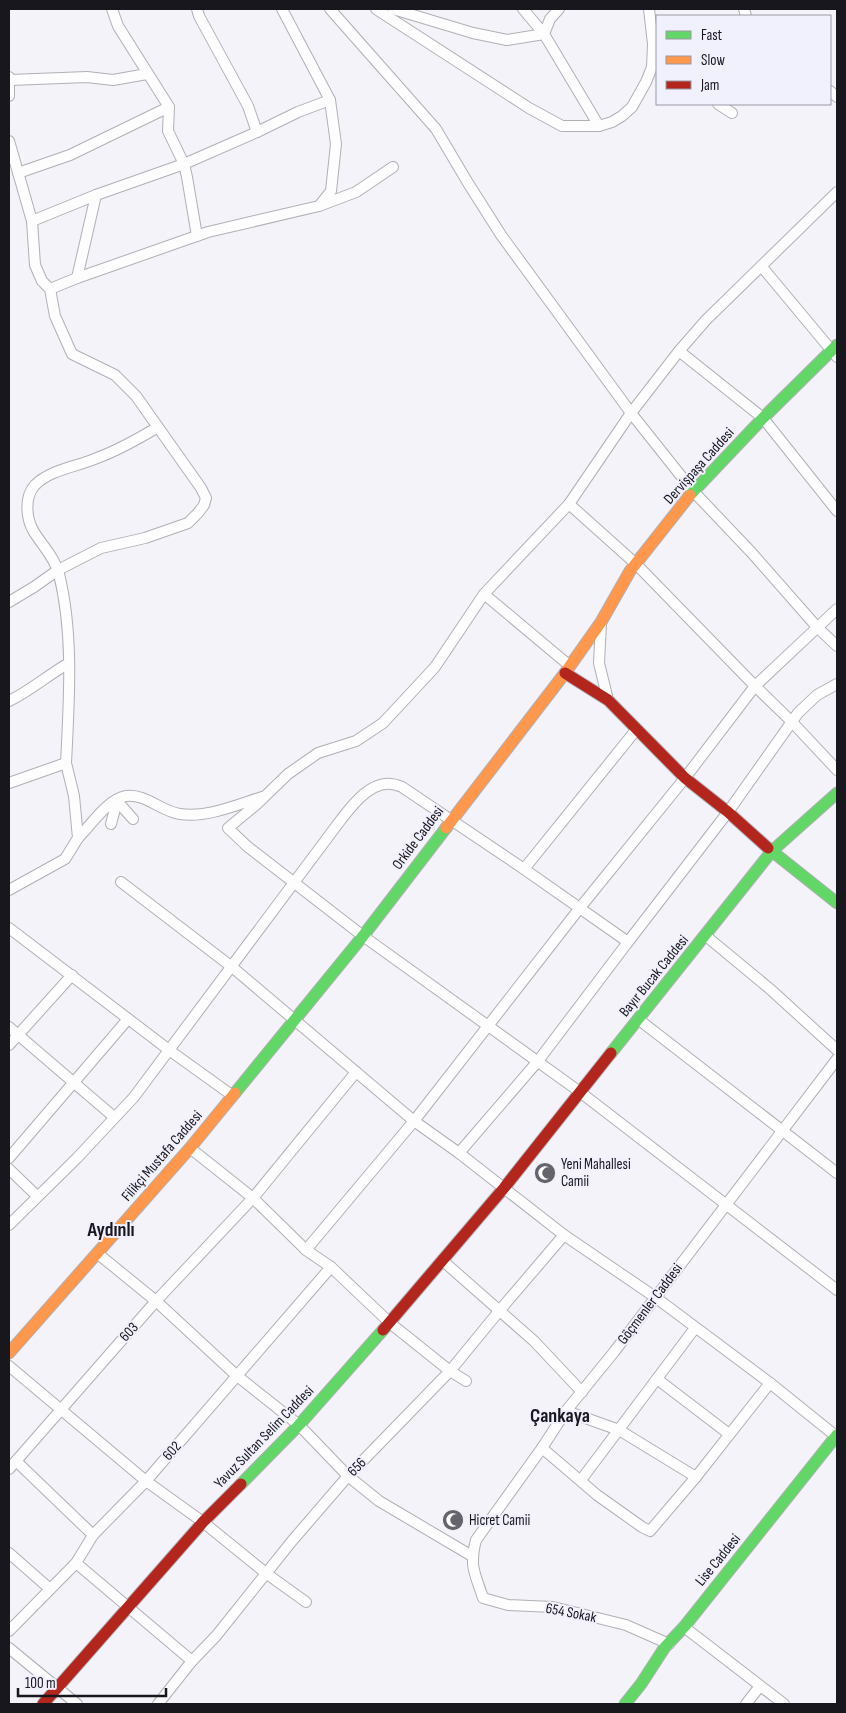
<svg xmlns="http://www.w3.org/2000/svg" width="846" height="1713" viewBox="0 0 846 1713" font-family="'Sofia Sans Condensed',sans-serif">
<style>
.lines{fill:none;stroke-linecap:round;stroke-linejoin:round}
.street-casing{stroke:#b0b0b5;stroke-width:12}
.fast-casing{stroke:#b0b0b5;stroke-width:13}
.slow-casing{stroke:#b0b0b5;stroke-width:13}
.jam-casing{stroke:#b0b0b5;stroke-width:13}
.street{stroke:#fdfdfe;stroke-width:10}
.fast{stroke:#63d668;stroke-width:11}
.slow{stroke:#ff974d;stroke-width:11}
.jam{stroke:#b3261e;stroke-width:11}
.labels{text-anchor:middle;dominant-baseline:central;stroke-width:4;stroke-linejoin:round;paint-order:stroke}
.street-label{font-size:15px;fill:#18171d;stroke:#f1f0fd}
.poi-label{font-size:15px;fill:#18171d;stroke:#f1f0fd;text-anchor:start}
.district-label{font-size:20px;font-weight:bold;fill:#18171d;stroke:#f1f0fd}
</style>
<rect width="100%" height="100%" fill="#f4f3fa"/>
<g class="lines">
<!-- street casing -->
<g class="street-casing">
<g id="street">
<polyline points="112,9 118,26 169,107 168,131 184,164 187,177 197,236"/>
<polyline points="330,9 436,129 468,183 501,235 631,413 693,491 751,552 817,627 837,646"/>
<polyline points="376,9 529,108 562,126 599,126 612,122 622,116 632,107 646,82 652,67 653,44 649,9"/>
<polyline points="393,9 473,33 507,40 544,34 550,19 559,9"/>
<polyline points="523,9 544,34 599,126"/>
<polyline points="744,9 746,16"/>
<polyline points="9,77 9,96"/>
<polyline points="10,80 87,77 113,80 147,74"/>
<polyline points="830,91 837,97"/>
<polyline points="718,104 732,113"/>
<polyline points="257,132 298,112 330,100"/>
<polyline points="9,141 32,221 35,265 42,281 50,289 55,316 72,354 115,375 136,396 201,488 206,498 204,505 198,513 188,523 145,538 101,548 58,570 34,587 9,602"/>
<polyline points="18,173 70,155 169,107"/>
<polyline points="837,192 706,320 679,351 631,413 569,504 484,594 435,667 383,723 356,741 318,753 288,774 257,804 228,828 248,847 363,936 580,1092 837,1290"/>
<polyline points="319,206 356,192 393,167"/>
<polyline points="32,221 96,195"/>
<polyline points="762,267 837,357"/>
<polyline points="77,278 96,195 184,164 257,132 248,106 199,16 197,9"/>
<polyline points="50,289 77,278 208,232 319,206 331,191 336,144 330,100 282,9"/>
<polyline points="679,351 763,418 837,511"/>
<polyline points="569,504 636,564 755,686 792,722 837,770"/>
<polyline points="484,594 570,666"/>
<polyline points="601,623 599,663 608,700"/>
<path d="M9,701C30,691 48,675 69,663"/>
<path d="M66,763C69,701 74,635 59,574C55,558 42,545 34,532C26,519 24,497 35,485C51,469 77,467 97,458C119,450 138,439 158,427"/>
<polyline points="9,783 66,763 74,796 78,838 65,859 9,890"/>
<polyline points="117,801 133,819"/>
<polyline points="111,824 117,801"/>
<path d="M78,838C91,825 108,799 126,796C145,793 162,812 180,814C207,818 236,805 262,797"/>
<polyline points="524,869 636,730"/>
<polyline points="121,882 232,967 414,1121 459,1153 564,1235 655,1297 770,1383 837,1437"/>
<polyline points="9,928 169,1050 233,1096"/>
<polyline points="706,936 770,989 837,1050"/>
<polyline points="638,1019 837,1173"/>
<polyline points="9,1027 114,1117"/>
<polyline points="9,1045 72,975"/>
<polyline points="190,1148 253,1198 306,1250 331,1267 390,1323 450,1371 466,1381"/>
<polyline points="459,1153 538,1061 628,942"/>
<polyline points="9,1158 128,1019"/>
<polyline points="9,1169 37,1196"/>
<path d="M9,1225L77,1158L134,1097L328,837C342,819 365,781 391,784C395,784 399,786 402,787L524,869L628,942L728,812L798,713L817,695L837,684"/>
<polyline points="306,1250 414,1121 579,909 685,778 755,686 837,609"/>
<polyline points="97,1253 156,1301 236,1375 299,1425 348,1476 379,1501 472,1556"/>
<polyline points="443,1261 534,1341 582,1392"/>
<polyline points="9,1366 146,1481 203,1522 267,1574 306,1602"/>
<polyline points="657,1379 729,1434"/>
<polyline points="566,1411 619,1430 696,1477"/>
<polyline points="542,1448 597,1495 642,1527 650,1531 696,1477 770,1383"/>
<polyline points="16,1461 93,1535"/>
<polyline points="9,1469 156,1301 253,1198 356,1072"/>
<polyline points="581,1480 695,1328"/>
<polyline points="9,1553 50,1589"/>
<polyline points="76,1563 192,1661"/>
<polyline points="684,1627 784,1704"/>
<polyline points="9,1631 76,1563 93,1535 146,1481 331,1267"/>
<path d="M669,1644L626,1625L553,1607L508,1605L483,1598C475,1573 469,1567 476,1540L542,1448L566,1411L614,1352L837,1059"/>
<polyline points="9,1648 77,1704"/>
<polyline points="158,1704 192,1661 216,1636 292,1541 348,1476 450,1371 500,1310 564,1235"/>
<polyline points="746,1704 760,1686"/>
</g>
</g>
<!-- fast casing -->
<g class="fast-casing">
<g id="fast">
<polyline points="690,495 763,418 837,345"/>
<polyline points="768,848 837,903"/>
<polyline points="611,1053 772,851 837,793"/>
<polyline points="235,1093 363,936 446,828"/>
<polyline points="241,1484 299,1425 383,1330"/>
<polyline points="625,1704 641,1684 665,1647 684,1627 837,1435"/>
</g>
</g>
<!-- slow casing -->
<g class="slow-casing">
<g id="slow">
<polyline points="446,828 565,673 601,622 630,571 690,495"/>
<polyline points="9,1353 190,1148 235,1093"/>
</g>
</g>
<!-- jam casing -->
<g class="jam-casing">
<g id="jam">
<polyline points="565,673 608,700 685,778 728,812 768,848"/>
<polyline points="383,1330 504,1188 611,1053"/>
<polyline points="43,1704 203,1522 241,1484"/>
</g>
</g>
<!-- street -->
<use href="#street" class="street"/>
<!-- fast -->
<use href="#fast" class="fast"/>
<!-- slow -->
<use href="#slow" class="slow"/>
<!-- jam -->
<use href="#jam" class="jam"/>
</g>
<!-- icons -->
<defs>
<g id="mosque-disc" transform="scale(1.125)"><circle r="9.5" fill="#65646a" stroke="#f1f0fd"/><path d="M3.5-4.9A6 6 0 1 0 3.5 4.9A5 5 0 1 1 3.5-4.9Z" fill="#fff"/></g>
</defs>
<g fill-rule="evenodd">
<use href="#mosque-disc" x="545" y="1173"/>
<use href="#mosque-disc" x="453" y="1520"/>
</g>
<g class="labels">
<!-- street labels -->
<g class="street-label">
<text transform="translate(699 466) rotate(-48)">Dervişpaşa Caddesi</text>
<text transform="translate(418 838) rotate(-53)">Orkide Caddesi</text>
<text transform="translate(654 976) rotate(-51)">Bayır Bucak Caddesi</text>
<text transform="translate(162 1156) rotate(-49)">Filikçi Mustafa Caddesi</text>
<text transform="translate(650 1304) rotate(-53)">Göçmenler Caddesi</text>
<text transform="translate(129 1332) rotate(-48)">603</text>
<text transform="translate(264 1437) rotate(-46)">Yavuz Sultan Selim Caddesi</text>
<text transform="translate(172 1451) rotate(-49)">602</text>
<text transform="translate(357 1467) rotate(-46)">656</text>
<text transform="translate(718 1560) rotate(-51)">Lise Caddesi</text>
<text transform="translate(571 1613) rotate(11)">654 Sokak</text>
</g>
<!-- poi labels -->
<g class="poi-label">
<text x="561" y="1164">Yeni Mahallesi<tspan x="561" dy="17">Camii</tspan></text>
<text x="469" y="1520">Hicret Camii</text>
</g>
<!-- district labels -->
<g class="district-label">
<text x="111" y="1230">Aydınlı</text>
<text x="560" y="1416">Çankaya</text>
</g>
</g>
<!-- border -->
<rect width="846" height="1713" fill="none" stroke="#18171d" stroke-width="20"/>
<!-- legend -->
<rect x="656" y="15" width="175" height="90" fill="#f1f0fd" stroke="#9a99a3"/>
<rect x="666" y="31" width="25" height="8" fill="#63d668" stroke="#9a99a3"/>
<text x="701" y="40" font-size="15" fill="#18171d">Fast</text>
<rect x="666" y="56" width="25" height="8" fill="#ff974d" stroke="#9a99a3"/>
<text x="701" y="65" font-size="15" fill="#18171d">Slow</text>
<rect x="666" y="81" width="25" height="8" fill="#b3261e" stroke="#9a99a3"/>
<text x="701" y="90" font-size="15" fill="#18171d">Jam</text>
<!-- scale -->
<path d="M18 1688v8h148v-8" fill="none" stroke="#18171d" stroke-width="2.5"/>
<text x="25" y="1688" font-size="15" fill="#18171d" stroke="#f1f0fd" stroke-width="4" paint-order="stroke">100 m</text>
</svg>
